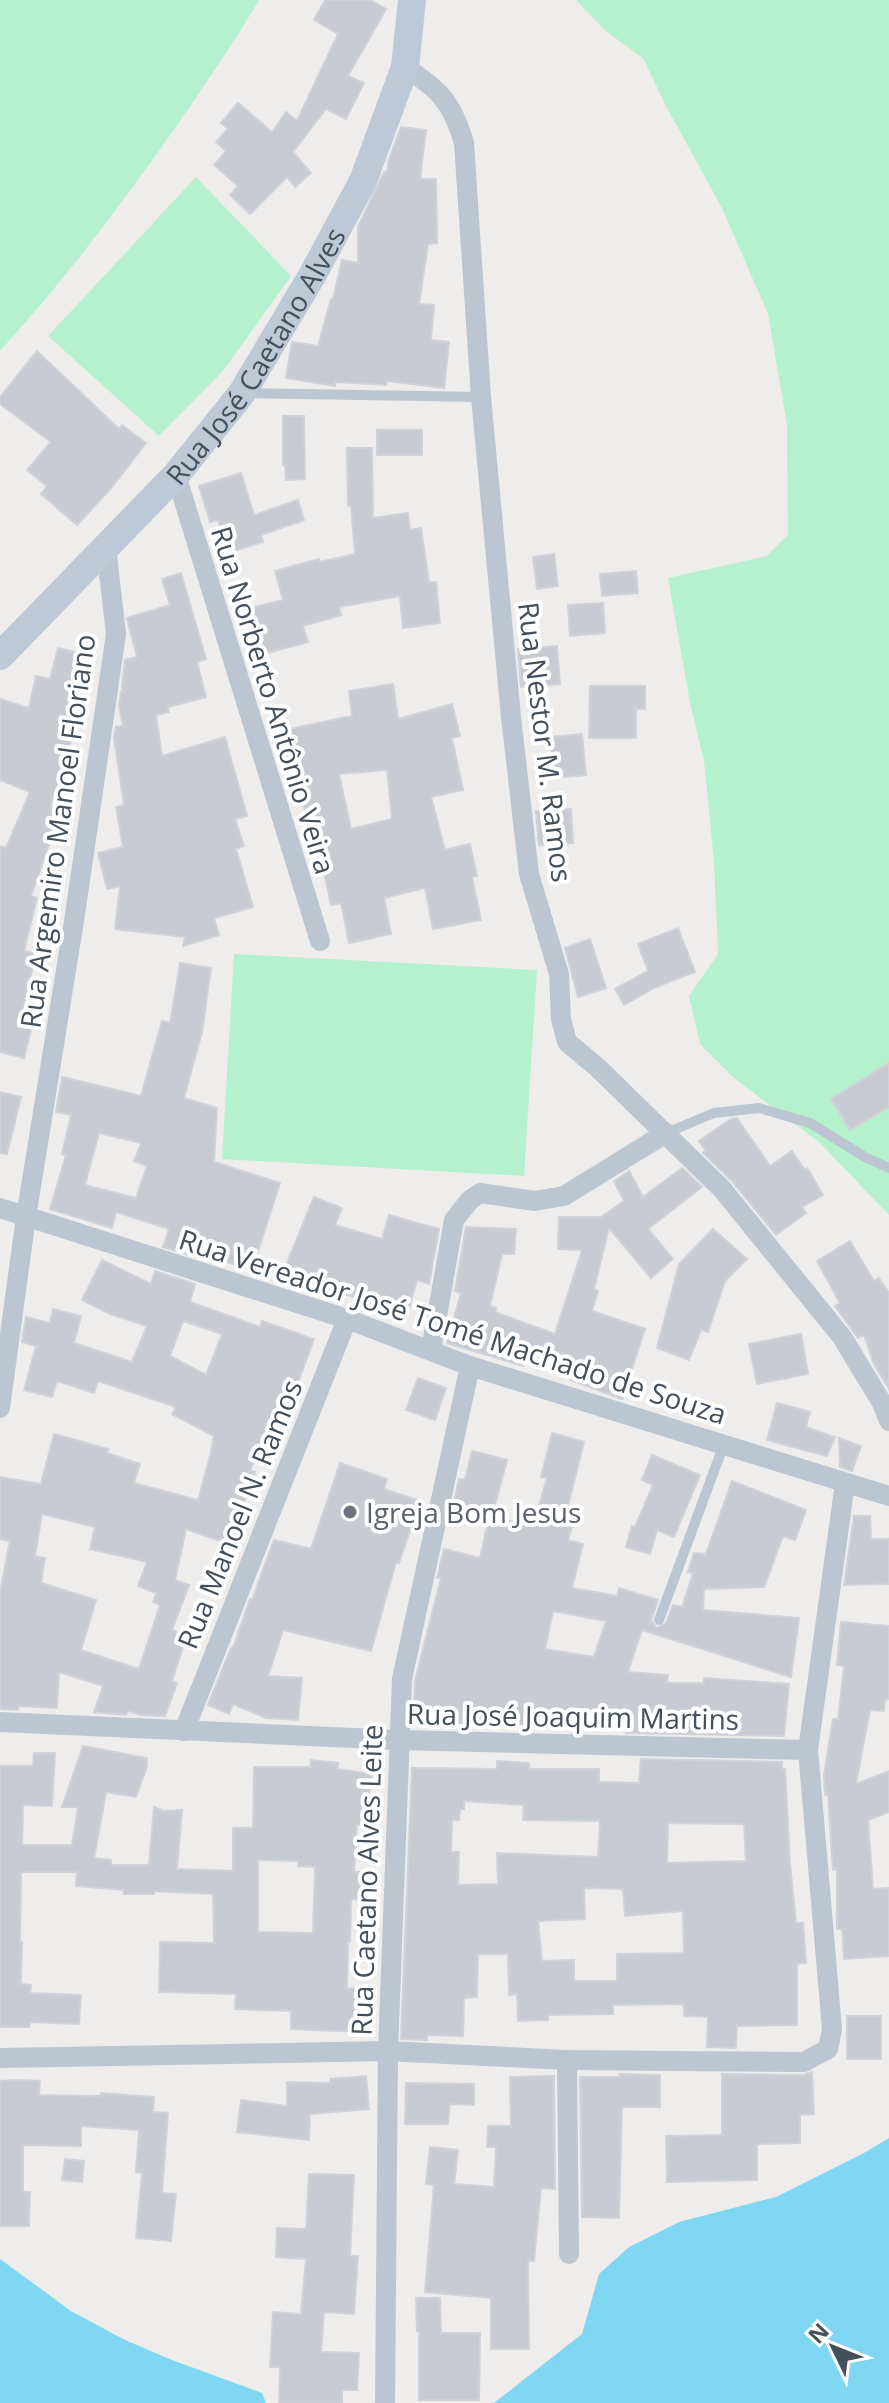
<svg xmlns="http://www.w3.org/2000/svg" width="889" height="2403" viewBox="0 0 889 2403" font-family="'Open Sans',sans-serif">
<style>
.green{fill:#b6f1ce}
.water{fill:#80d7f1}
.building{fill:#c8cbd2;stroke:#d0d2d9;stroke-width:2;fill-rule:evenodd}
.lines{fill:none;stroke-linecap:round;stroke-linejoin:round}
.lane{stroke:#bbc6d0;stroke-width:10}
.street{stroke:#bbc6d0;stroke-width:20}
.secondary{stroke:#bdc9d7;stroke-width:28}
.worship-dot{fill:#6b7280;stroke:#fff;stroke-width:3}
.labels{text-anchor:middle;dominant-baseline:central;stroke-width:8;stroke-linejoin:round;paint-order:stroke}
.street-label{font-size:28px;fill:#434f5b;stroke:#fff}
.worship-label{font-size:28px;fill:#5b616d;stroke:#fff;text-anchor:start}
</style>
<rect width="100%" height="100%" fill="#efecec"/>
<!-- green -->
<g class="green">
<path d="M0,0H259C234,43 206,83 178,124C123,202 65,280 0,351Z"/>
<polygon points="576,0 889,0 889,1215 820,1143 734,1078 700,1044 689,996 718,954 714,862 704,761 690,703 668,578 767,556 788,535 787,425 768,314 722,208 667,108 643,58 607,32"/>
<polygon points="196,177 291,276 223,371 159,436 48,336"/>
<polygon points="234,954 537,970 524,1176 222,1159"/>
</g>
<!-- water -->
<g class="water">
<polygon points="889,2138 889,2403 494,2403 582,2334 599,2274 629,2247 679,2222 776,2197 864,2153"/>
<polygon points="0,2259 71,2311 125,2340 172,2360 262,2393 266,2403 0,2403"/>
</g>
<!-- building -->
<g class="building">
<polygon points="325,0 371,0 386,9 348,76 364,83 346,119 326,109 293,152 311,173 295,187 287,177 250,214 230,195 238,186 214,165 226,151 216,142 228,129 221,123 238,103 272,132 286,112 297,121 338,34 314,20"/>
<polygon points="401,127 426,130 420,179 436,179 437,243 428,244 419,304 434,305 431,340 449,342 444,388 387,381 386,385 335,382 335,386 286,378 292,342 318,346 331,299 333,299 342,260 358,263 358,227 384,172 387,172 389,159"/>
<polygon points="37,351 119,429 122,425 146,443 112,487 77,525 41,494 47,486 27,470 51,442 0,404 0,397"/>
<polygon points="283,416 304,416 305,479 286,480 285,465 283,465"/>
<rect x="377" y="430" width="45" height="25"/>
<polygon points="347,448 372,448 373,518 408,513 410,530 421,528 429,582 436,582 440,623 403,628 400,596 339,607 341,615 303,626 308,642 260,655 247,609 283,600 275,571 319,559 319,562 355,554 351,506 348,506"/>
<polygon points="241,473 254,515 298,500 304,520 261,535 263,542 227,553 218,520 210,522 199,486"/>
<polygon points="554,554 558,586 537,589 533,557"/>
<polygon points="636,571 638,593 602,596 600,574"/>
<polygon points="181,573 206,659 197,662 206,697 168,707 169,712 156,715 162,756 225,737 247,816 235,819 244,846 236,849 253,907 214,918 219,935 183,946 185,937 115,929 120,886 107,889 98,853 123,847 116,807 124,805 114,738 116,727 123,726 119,706 121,692 123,692 122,686 125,660 137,657 127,618 170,605 162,579"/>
<polygon points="603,603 605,633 570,636 568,605"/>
<polygon points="557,646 560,684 521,687 518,649"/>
<polygon points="58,648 87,655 64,739 71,741 59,776 62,777 50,806 60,811 49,835 52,836 31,896 37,898 24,951 36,954 20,1019 33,1022 24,1058 0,1052 0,846 6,848 30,792 0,780 0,699 29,708 36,676 50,679"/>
<path d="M393,684L398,719L452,704L460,736L452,738L463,790L431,797L445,850L470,844L477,876L472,877L481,920L433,929L425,888L384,898L391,934L349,943L341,903L331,905L324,872H326L311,811L305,812L296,772L284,774L275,732L352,716L349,691ZM387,770L392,819L351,829L339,774Z"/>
<polygon points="590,686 645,686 645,709 636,709 636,738 589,738"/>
<polygon points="582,734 586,775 554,778 550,737"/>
<polygon points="571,809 573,843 539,845 536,811"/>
<polygon points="678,928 695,972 656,987 624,1005 615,989 648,971 638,944"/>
<polygon points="590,939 606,988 578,997 565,948"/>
<path d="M180,963L211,968L202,1032L184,1098L217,1108L214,1162L280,1183L252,1270L204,1255L203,1259L163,1247L169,1229L116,1212L112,1228L50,1209L66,1155L62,1154L71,1115L56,1112L62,1077L141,1096L162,1021L170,1023ZM99,1133L141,1143L134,1161L147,1166L136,1198L85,1185Z"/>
<polygon points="889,1063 889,1107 850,1130 831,1099"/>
<polygon points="0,1092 21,1097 7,1154 0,1153"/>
<polygon points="737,1118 770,1166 792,1151 805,1170 807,1168 823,1195 802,1207 806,1213 776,1235 732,1181 703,1153 706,1151 699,1141 731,1119"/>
<polygon points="682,1168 702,1187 648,1229 673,1259 651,1278 609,1228 594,1289 598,1291 592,1311 645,1329 622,1399 570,1380 577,1361 530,1348 523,1366 447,1343 461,1293 455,1291 466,1227 516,1229 514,1254 502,1254 490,1306 496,1308 495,1312 555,1334 582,1250 558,1249 559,1217 601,1217 624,1201 614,1181 629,1171 643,1197"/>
<polygon points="314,1197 342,1208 335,1225 382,1239 389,1215 439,1229 429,1284 417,1280 406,1319 363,1307 365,1300 282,1275"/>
<polygon points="713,1229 747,1259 725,1281 708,1332 701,1330 689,1360 657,1348 679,1264"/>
<polygon points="850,1241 874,1281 879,1278 889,1293 889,1389 874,1364 864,1335 858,1338 835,1306 840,1303 817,1261"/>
<path d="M102,1260L151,1284L155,1271L195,1284L190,1302L260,1327L262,1321L314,1339L288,1409L278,1406L250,1471L255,1472L229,1544L186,1529L175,1580L189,1585L172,1630L187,1635L172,1681L177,1683L165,1716L141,1715L128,1711L126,1715L94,1712L103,1686L59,1672L57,1708L19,1706L18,1710L0,1709V1592L10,1541L0,1539V1477L41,1484L54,1434L108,1449L107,1453L140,1464L134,1483L198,1500L210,1456L214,1436L172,1414L176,1407L98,1381L94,1393L57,1381L52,1397L24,1390L36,1346L22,1342L26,1317L50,1323L53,1309L81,1316L74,1343L132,1362L147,1326L110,1314L82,1300ZM183,1321L222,1334L206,1375L170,1356ZM42,1514L95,1527L90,1549L147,1562L138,1586L156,1593L153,1602L160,1605L139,1669L81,1650L96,1600L41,1583L45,1558L35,1556Z"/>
<polygon points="801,1334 808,1374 757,1384 749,1344"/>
<polygon points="418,1378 446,1388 435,1420 406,1410"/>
<polygon points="777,1403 810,1412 806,1427 835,1437 827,1456 767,1440"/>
<path d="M552,1433L584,1442L567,1510L576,1513L568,1540L583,1544L572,1588L617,1596L619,1588L658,1600L651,1621L657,1628L666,1623L673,1605L682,1607L693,1573L688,1572L694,1553L705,1554V1557L732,1481L806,1510L795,1540L783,1536L764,1587L704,1589L703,1610L799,1618L791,1677L642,1630L628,1672L668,1675L667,1683H704V1678L789,1684L784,1736L626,1733L627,1725L590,1722V1718L531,1715V1726L493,1725V1727L413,1720L415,1681L441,1578H437L444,1549L480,1558L489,1517L453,1507L459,1479L465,1480L472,1451L507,1460L492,1517L533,1526L547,1478L541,1477ZM553,1611L606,1621L594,1657L545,1649Z"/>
<polygon points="839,1438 861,1446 852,1471 840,1467"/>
<polygon points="652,1455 700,1475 674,1537 657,1530 650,1554 626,1547 632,1526 635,1527 653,1485 642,1480"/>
<polygon points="340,1463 387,1479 384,1489 420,1501 399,1563 396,1562 371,1651 283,1630 268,1676 302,1678 298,1720 266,1718 233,1704 229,1714 208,1705 231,1648 233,1648 250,1599 252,1600 274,1540 311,1549"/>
<polygon points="854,1516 870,1516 871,1539 889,1539 889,1584 844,1585"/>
<polygon points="841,1622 889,1626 889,1699 885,1700 884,1711 870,1710 856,1784 889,1771 889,1812 868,1820 873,1889 889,1888 889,1956 844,1959 842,1929 837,1929 837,1869 833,1870 828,1795 825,1795 824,1775 833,1719 838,1719 844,1666 837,1665"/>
<path d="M83,1746L147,1758V1766L136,1797L106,1792L94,1858L111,1860V1865H149L154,1807L164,1811L182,1810L177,1869L233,1871V1828H253L254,1767H310L311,1760L338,1763L337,1769L372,1774L365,1825L357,1824L354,1872H365L363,1900L351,1899L350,1942H348L347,1988L360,1989V2032L291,2029V2011L235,2009L236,1994L159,1992L160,1942L214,1943L213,1894L154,1891V1894H124V1890L76,1886L77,1872H21L20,1942H22L21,1984L31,1985L30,1993L81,1995L79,2024L30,2022L29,2027H0V1766H33L34,1753H55L52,1806L23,1805L22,1845H72L78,1807H62ZM258,1860L298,1861V1866L315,1867L313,1933L258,1932Z"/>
<path d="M641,1759L782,1762V1769H785L790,1864L796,1923H803L806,1963L797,1964V2025L737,2026L736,2048L707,2047L708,2017L684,2016V2004L613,2005V2014L548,2015V2020L518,2021L517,1994L509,1995L508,1954H478L477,1997L464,1998L463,2036L427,2035V2040L401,2039L412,1768L497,1769V1761L529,1763V1769H599V1782L639,1783ZM464,1801L524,1805L523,1820L600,1821L598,1857L497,1853L498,1884L458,1885L459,1852H451L452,1820H459L460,1809H464ZM668,1823L744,1824L746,1861L667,1863ZM584,1888L623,1889L625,1916L683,1911L684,1953L617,1954V1981H574V1960L542,1961L538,1921L585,1919Z"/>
<rect x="847" y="2016" width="34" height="43"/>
<polygon points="812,2072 814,2114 800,2115 800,2143 757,2144 757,2180 667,2182 666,2136 722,2135 722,2074 804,2075"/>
<polygon points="620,2074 660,2075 660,2107 622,2107 619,2218 582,2217 580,2077 620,2077"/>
<polygon points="366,2076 369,2109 310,2114 309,2140 237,2132 241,2100 287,2106 287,2082 330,2083 330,2079"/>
<polygon points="554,2076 555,2189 541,2188 534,2261 528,2261 529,2349 491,2349 491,2298 425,2292 434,2185 426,2184 430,2147 458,2150 454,2184 494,2187 496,2147 487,2147 488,2126 511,2126 510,2077"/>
<polygon points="18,2080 40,2081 39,2095 101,2096 101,2093 154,2097 153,2112 168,2113 162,2193 176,2194 171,2241 136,2238 142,2173 136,2172 139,2130 81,2126 81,2146 23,2145 23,2192 30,2192 29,2226 0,2226 0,2081"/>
<polygon points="406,2083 474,2084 474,2105 450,2104 448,2124 405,2124"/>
<polygon points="65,2159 84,2161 82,2182 62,2180"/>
<polygon points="309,2174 354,2175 350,2256 358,2256 354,2314 324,2312 321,2352 359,2353 357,2390 342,2390 342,2403 279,2403 280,2367 270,2367 273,2312 301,2314 306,2259 276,2257 277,2228 306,2229"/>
<polygon points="416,2298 440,2298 441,2333 480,2333 479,2400 419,2400 419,2331 417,2331"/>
</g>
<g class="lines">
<!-- lane -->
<g class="lane">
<polyline points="244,393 481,397"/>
<polyline points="666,1133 714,1113 759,1108 810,1123 865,1157 889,1168"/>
<polyline points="659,1620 724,1444"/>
</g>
<!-- street -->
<g class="street">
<path d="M405,67C440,90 452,102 464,143L481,397L511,717L529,874L559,974L561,1019L567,1042L598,1068L722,1189L842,1337L882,1403L889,1421"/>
<polyline points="176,475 320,941"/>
<polyline points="0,1208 347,1319 470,1366 889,1496"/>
<polyline points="431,1350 454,1220 470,1200 480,1193 535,1201 564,1196 666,1133"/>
<polyline points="0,1408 26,1217 74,921 116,634 106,547"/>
<polyline points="0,1722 398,1740 808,1750"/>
<polyline points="184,1731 347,1319"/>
<polyline points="0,2058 388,2051 567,2060 804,2062 828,2049 832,2029 808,1750 845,1483"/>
<polyline points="567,2060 569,2254"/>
<polyline points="385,2403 388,2051 402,1679 470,1366"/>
</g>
<!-- secondary -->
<path class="secondary" id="s1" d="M0,656L176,475L242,393L313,274L363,181L405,67L412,0"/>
</g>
<!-- markers -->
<circle class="worship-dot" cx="350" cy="1512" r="8"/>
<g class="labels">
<!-- street labels -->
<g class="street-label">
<text stroke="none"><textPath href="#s1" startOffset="396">Rua José Caetano Alves</textPath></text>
<text transform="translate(274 700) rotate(73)">Rua Norberto Antônio Veira</text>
<text transform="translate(546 742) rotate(83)">Rua Nestor M. Ramos</text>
<text transform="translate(57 831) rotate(-82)">Rua Argemiro Manoel Floriano</text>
<text transform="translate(453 1326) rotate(18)">Rua Vereador José Tomé Machado de Souza</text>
<text transform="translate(239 1514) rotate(-68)">Rua Manoel N. Ramos</text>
<text transform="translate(573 1716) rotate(1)">Rua José Joaquim Martins</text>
<text transform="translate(366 1880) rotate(-88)">Rua Caetano Alves Leite</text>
</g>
<!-- worship labels -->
<g class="worship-label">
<text x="366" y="1512">Igreja Bom Jesus</text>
</g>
</g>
<!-- north arrow -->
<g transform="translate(833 2347) rotate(313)" stroke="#ffffff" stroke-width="6" paint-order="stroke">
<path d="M0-6L14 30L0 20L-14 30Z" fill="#434f5b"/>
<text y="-12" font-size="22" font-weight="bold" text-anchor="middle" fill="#434f5b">N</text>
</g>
</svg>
